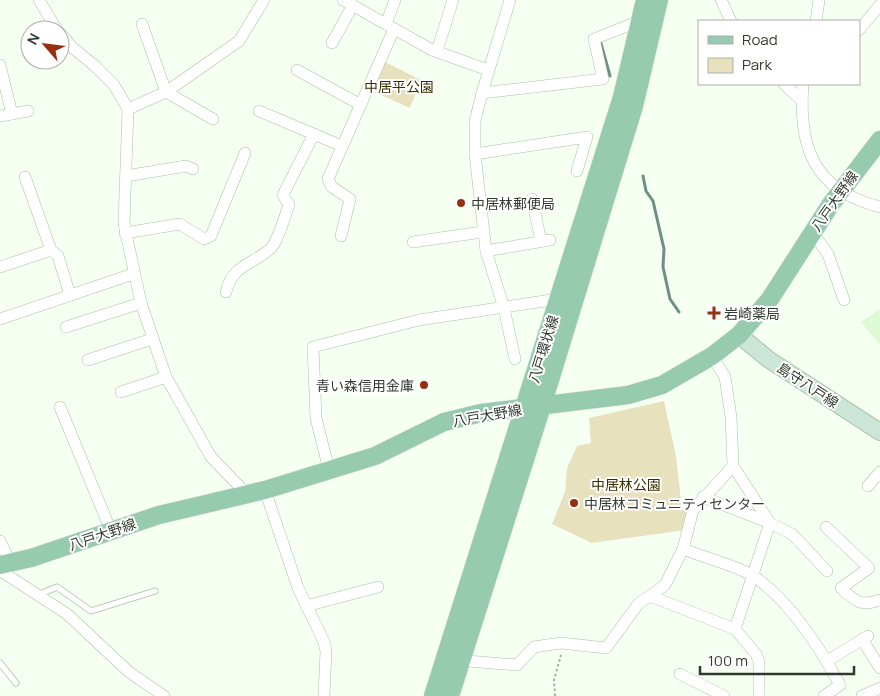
<svg xmlns="http://www.w3.org/2000/svg" width="880" height="696" viewBox="0 0 880 696" font-family="Manrope,'Noto Sans JP',sans-serif">
<style>
.built{fill:#ddfad4}
.green{fill:#e8e1bd}
.lines{fill:none;stroke-linecap:round;stroke-linejoin:round}
.stream{stroke:#6d9086;stroke-width:3}
.lane-casing{stroke:#aac1a3;stroke-width:7}
.street-casing{stroke:#aac1a3;stroke-width:12}
.secondary-casing{stroke:#aac1a3;stroke-width:18}
.primary-casing{stroke:#dedfde;stroke-width:19}
.path{stroke:#a4aea1;stroke-width:2;stroke-dasharray:2.5 2.5;stroke-linecap:butt}
.lane{stroke:#fff;stroke-width:5.5}
.street{stroke:#fff;stroke-width:11}
.secondary{stroke:#cbe5d8;stroke-width:16}
.primary{stroke:#97cbb0;stroke-width:18}
.poi-dot{fill:#962f10;stroke:#fff;stroke-width:2}
.labels{text-anchor:middle;dominant-baseline:central;stroke-width:4;stroke-linejoin:round;paint-order:stroke}
.park-label{font-size:14px;fill:#382f00;stroke:#fff}
.street-label{font-size:14px;fill:#313a2e;stroke:#fff}
.poi-label{font-size:14px;fill:#313a2e;stroke:#fff;text-anchor:start}
</style>
<rect width="100%" height="100%" fill="#f5fff2"/>
<!-- built -->
<polygon class="built" points="880,309 880,345 861,322"/>
<!-- green -->
<g class="green">
<polygon points="385,62 421,80 410,108 372,91"/>
<polygon points="664,401 676,456 682,510 690,511 685,530 592,543 552,524 565,492 567,468 577,446 591,443 589,418"/>
</g>
<g class="lines">
<!-- stream -->
<g class="stream">
<polyline points="600,40 610,76"/>
<polyline points="643,176 646,191 653,201 664,249 663,267 670,299 679,312"/>
</g>
<!-- lane casing -->
<g class="lane-casing">
<g id="lane">
<polyline points="38,595 57,587 91,611 155,591"/>
<polyline points="0,663 16,683"/>
</g>
</g>
<!-- street casing -->
<g class="street-casing">
<g id="street">
<polyline points="39,0 57,30"/>
<polyline points="343,0 432,50 488,70"/>
<polyline points="510,0 482,93 475,121 475,154 486,251 504,308 515,359"/>
<polyline points="721,0 731,21"/>
<polyline points="816,21 819,0"/>
<polyline points="142,24 166,92 213,119"/>
<polyline points="386,24 395,0"/>
<polyline points="859,30 880,5"/>
<polyline points="60,33 73,48 95,66 114,85 128,109 124,224 141,303 166,377 211,457 240,487 243,495"/>
<polyline points="332,43 353,5"/>
<polyline points="437,51 453,0"/>
<polyline points="0,65 12,114"/>
<polyline points="297,70 361,105"/>
<polyline points="784,84 802,101"/>
<path d="M803,84C798,148 814,190 880,207"/>
<polyline points="482,93 603,79 594,39 632,24 640,24"/>
<polyline points="128,109 166,92 239,41 264,0"/>
<polyline points="259,111 342,146"/>
<polyline points="0,116 28,111"/>
<polyline points="475,154 587,137 577,171"/>
<polyline points="126,176 186,166 193,169"/>
<polyline points="25,177 51,250 58,256 70,295"/>
<polyline points="532,199 541,241"/>
<polyline points="812,232 828,254 844,300"/>
<polyline points="125,233 180,224 204,239 211,236 245,153"/>
<polyline points="341,236 350,199 332,187 328,179 394,29"/>
<polyline points="413,242 482,232"/>
<polyline points="486,251 550,240"/>
<polyline points="0,267 51,250"/>
<path d="M226,292C233,264 252,265 270,249C278,242 285,215 289,205L283,195L314,134"/>
<polyline points="0,319 133,274"/>
<polyline points="66,327 141,303"/>
<polyline points="712,356 725,377 731,417 733,466 770,523 735,629"/>
<polyline points="88,360 152,339"/>
<polyline points="121,392 166,377"/>
<polyline points="60,407 111,531"/>
<polyline points="329,470 316,418 313,347 419,320 558,299"/>
<polyline points="868,486 880,472"/>
<polyline points="265,490 298,588 324,642 326,651 324,696"/>
<polyline points="703,497 770,523 792,534 827,571"/>
<path d="M826,527L869,568L841,588C855,601 861,607 880,600"/>
<polyline points="0,541 11,564"/>
<path d="M683,549C702,557 739,566 755,577C790,602 820,648 840,685L824,696"/>
<polyline points="0,569 4,573 67,614 129,672 164,696"/>
<polyline points="650,596 665,585 683,549 693,510 733,466"/>
<polyline points="306,606 378,587"/>
<polyline points="862,639 880,668"/>
<polyline points="455,660 517,665 534,647 561,643 606,648 639,603 650,596 735,629 756,654 759,662 759,696"/>
<polyline points="827,661 868,636"/>
<polyline points="680,674 724,696"/>
<polyline points="862,696 880,688"/>
</g>
</g>
<!-- secondary casing -->
<g class="secondary-casing">
<polyline id="secondary" points="739,335 768,359 880,432"/>
</g>
<!-- primary casing -->
<g class="primary-casing">
<g id="primary">
<polyline points="0,565 31,558 159,515 265,490 375,456 444,422 481,413 628,395 662,385 712,356 739,335 770,299 831,204 880,140"/>
<polyline points="433,696 622,97 645,0"/>
<polyline points="450,696 542,406 634,106 659,0"/>
</g>
</g>
<!-- path -->
<polyline class="path" points="555,696 554,680 561,655"/>
<!-- lane -->
<use href="#lane" class="lane"/>
<!-- street -->
<use href="#street" class="street"/>
<!-- secondary -->
<use href="#secondary" class="secondary"/>
<!-- primary -->
<use href="#primary" class="primary"/>
</g>
<!-- markers -->
<g class="poi-dot">
<circle cx="461" cy="203" r="5"/>
<path d="M711.5 305.5h5v5h5v5h-5v5h-5v-5h-5v-5h5z"/>
<circle cx="424" cy="385" r="5"/>
<circle cx="574" cy="503" r="5"/>
</g>
<g class="labels">
<!-- park labels -->
<g class="park-label">
<text x="399" y="86">中居平公園</text>
<text x="626" y="484">中居林公園</text>
</g>
<!-- street labels -->
<g class="street-label">
<text transform="translate(834 201) rotate(-55)">八戸大野線</text>
<text transform="translate(543 349) rotate(-73)">八戸環状線</text>
<text transform="translate(808 385) rotate(33)">島守八戸線</text>
<text transform="translate(487 415) rotate(-10)">八戸大野線</text>
<text transform="translate(102 534) rotate(-19)">八戸大野線</text>
</g>
<!-- poi labels -->
<g class="poi-label">
<text x="471" y="203">中居林郵便局</text>
<text x="724" y="313">岩崎薬局</text>
<text x="414" y="385" text-anchor="end">青い森信用金庫</text>
<text x="584" y="503">中居林コミュニティセンター</text>
</g>
</g>
<!-- legend -->
<rect x="698" y="20" width="162" height="65" fill="#ffffff" stroke="#adb0ab"/>
<rect x="708" y="36" width="25" height="8" fill="#97cbb0" stroke="#adb0ab"/>
<text x="742" y="45" font-size="15" fill="#313a2e">Road</text>
<rect x="708" y="58" width="25" height="15" fill="#e8e1bd" stroke="#adb0ab"/>
<text x="742" y="70" font-size="15" fill="#313a2e">Park</text>
<!-- north arrow -->
<g transform="translate(45 45) rotate(298)"><circle r="24" fill="#ffffff" stroke="#adb0ab"/>
<path d="M0-4L9 19L0 12L-9 19Z" fill="#962f10"/>
<text y="-8" font-size="14" font-weight="bold" text-anchor="middle" fill="#313a2e">N</text>
</g>
<!-- scale -->
<path d="M700 666v8h154v-8" fill="none" stroke="#313a2e" stroke-width="2.5"/>
<text x="708" y="666" font-size="15" fill="#313a2e" stroke="#ffffff" stroke-width="4" paint-order="stroke">100 m</text>
</svg>
